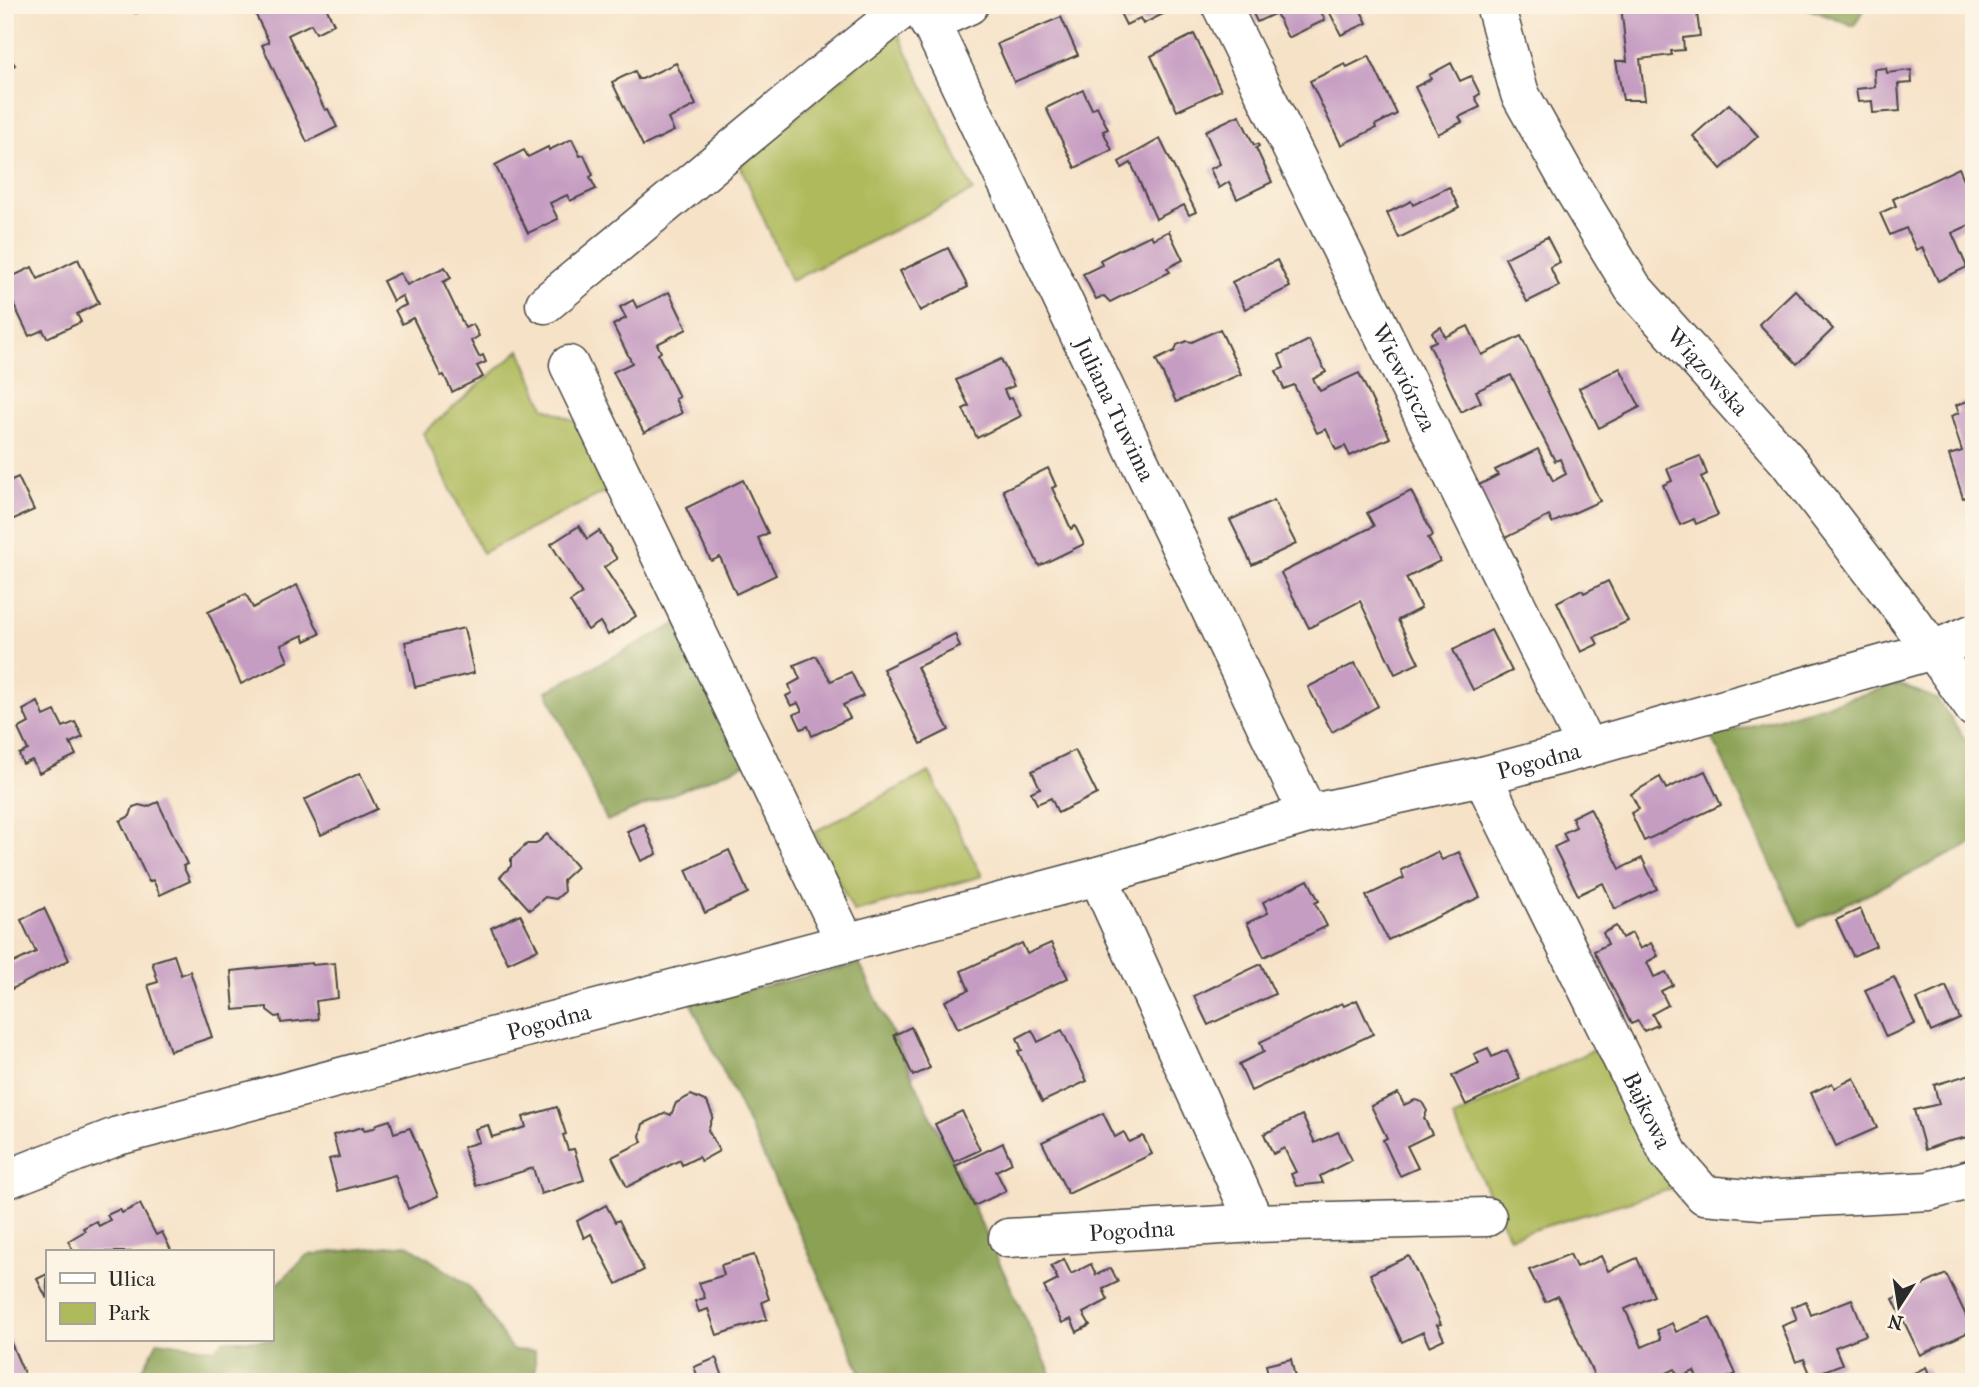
<svg xmlns="http://www.w3.org/2000/svg" width="1979" height="1387" viewBox="0 0 1979 1387" font-family="'IM FELL French Canon',serif">
<style>
.green{fill:#afba5c;stroke:#6d7244;stroke-width:2}
.forest{fill:#8ba254;stroke:#5b6640;stroke-width:2}
.building{fill:#c69dc2}
.lines{fill:none;stroke-linecap:round;stroke-linejoin:round}
.minor-casing{stroke:#494642;stroke-width:41}
.minor{stroke:#fff;stroke-width:38}
.labels{text-anchor:middle;dominant-baseline:central;stroke-width:5;stroke-linejoin:round;paint-order:stroke}
.street-label{font-size:23px;fill:#2b2b2b;stroke:#fcf5e5}
</style>
<rect width="100%" height="100%" fill="#fcf5e5"/>
<filter id="ink" filterUnits="userSpaceOnUse"><feTurbulence type="fractalNoise" baseFrequency=".0143" numOctaves="2"/><feDisplacementMap in="SourceGraphic" scale="14" xChannelSelector="R" yChannelSelector="G"/><feConvolveMatrix kernelMatrix="1 2 1 2 8 2 1 2 1" color-interpolation-filters="sRGB"/></filter>
<filter id="wash" filterUnits="userSpaceOnUse"><feTurbulence type="fractalNoise" baseFrequency=".00686" numOctaves="4" result="noise"/><feDisplacementMap in="SourceGraphic" scale="28" xChannelSelector="R" yChannelSelector="G"/><feGaussianBlur stdDeviation="1.57" result="paint"/><feColorMatrix in="noise" values="0 0 0 0 0 0 0 0 0 0 0 0 0 0 0 0 0 1.4 0 .05"/><feComposite in="paint" operator="in"/></filter>
<g filter="url(#wash)">
<rect width="100%" height="100%" fill="#f6e2c7"/>
<!-- green -->
<g class="green">
<polygon points="897,31 973,191 791,281 740,165"/>
<polygon points="520,350 544,407 580,424 611,489 482,553 423,433"/>
<polygon points="929,772 982,876 854,912 814,832"/>
<polygon points="1605,1044 1675,1188 1509,1237 1453,1118"/>
</g>
<!-- forest -->
<g class="forest">
<polygon points="1798,5 1867,5 1854,26"/>
<polygon points="678,623 748,763 607,821 547,691"/>
<polygon points="1899,684 1937,699 1974,752 1974,843 1800,926 1712,737"/>
<polygon points="860,964 1055,1382 865,1382 803,1240 691,1003"/>
<polygon points="407,1244 469,1286 512,1350 535,1351 535,1382 136,1382 158,1341 215,1349 224,1340 271,1340 271,1291 307,1255"/>
</g>
<g id="blocks">
<!-- building -->
<g class="building">
<polygon points="131,5 152,5 136,13"/>
<polygon points="251,5 325,5 334,24 316,33 311,24 288,35 325,110 328,109 337,127 307,142 262,45 269,42"/>
<polygon points="1116,5 1173,5 1175,8 1143,24 1140,18 1126,25"/>
<polygon points="1249,5 1318,5 1325,20 1288,38 1276,13 1257,22"/>
<polygon points="1326,5 1358,5 1367,23 1341,35"/>
<polygon points="1621,5 1679,5 1679,8 1696,6 1700,36 1683,38 1684,50 1671,51 1672,55 1640,59 1645,100 1623,100 1616,61 1627,61"/>
<polygon points="1061,17 1078,55 1014,82 997,44"/>
<polygon points="1194,34 1221,90 1177,111 1151,56"/>
<polygon points="5,51 15,65 5,72"/>
<polygon points="1369,56 1397,114 1375,125 1376,128 1341,145 1310,81 1345,64 1347,67"/>
<polygon points="676,63 696,105 668,119 674,131 643,146 612,82 635,71 638,79 642,79"/>
<polygon points="1451,63 1460,81 1471,76 1480,94 1475,97 1480,107 1459,117 1462,122 1438,134 1415,87 1431,79 1429,75"/>
<polygon points="1886,68 1887,73 1911,70 1912,83 1898,84 1900,111 1873,113 1872,101 1858,102 1856,89 1875,87 1874,69"/>
<polygon points="1083,90 1092,109 1097,106 1108,129 1103,131 1112,150 1075,168 1046,108"/>
<polygon points="1729,104 1758,136 1721,169 1693,136"/>
<polygon points="1239,115 1254,145 1258,144 1259,146 1256,148 1272,182 1237,199 1229,182 1219,188 1210,169 1220,164 1205,131"/>
<polygon points="572,139 580,156 584,155 593,175 590,177 596,189 570,201 567,195 550,203 558,219 528,233 495,165 524,150 528,157 548,147 549,150"/>
<polygon points="1160,139 1196,212 1189,215 1184,205 1156,219 1131,163 1122,168 1119,162"/>
<polygon points="1959,168 1966,184 1974,180 1974,223 1952,233 1967,267 1938,281 1922,247 1916,250 1906,228 1890,235 1880,213 1896,206 1893,199"/>
<polygon points="1449,187 1459,208 1399,238 1387,213 1411,201 1413,205"/>
<polygon points="1169,231 1183,260 1167,268 1170,272 1110,302 1104,296 1096,299 1083,274 1102,265 1100,260 1119,250 1151,235 1153,239"/>
<polygon points="1547,237 1560,262 1550,267 1559,286 1527,302 1505,258"/>
<polygon points="948,248 968,287 920,311 900,271"/>
<polygon points="78,259 99,303 77,314 81,322 47,338 43,330 29,336 5,286 5,280 32,267 38,279"/>
<polygon points="1277,260 1290,287 1245,309 1232,282"/>
<polygon points="445,267 451,278 443,282 465,328 473,324 479,336 471,341 479,357 483,355 486,362 477,366 483,377 452,392 444,375 441,376 413,318 402,324 395,310 406,305 402,296 393,301 383,281 400,273 407,285"/>
<polygon points="1795,290 1833,329 1797,364 1759,324"/>
<polygon points="669,292 687,329 657,344 661,352 658,354 679,397 675,399 682,413 644,433 613,372 632,363 613,325 626,318 620,307 633,300 637,308"/>
<polygon points="1468,326 1482,355 1521,336 1600,501 1552,523 1549,516 1503,539 1477,486 1498,475 1495,470 1538,449 1553,481 1566,474 1560,459 1555,461 1511,375 1476,391 1481,402 1461,412 1429,344 1436,341 1432,332 1441,327 1445,337"/>
<polygon points="1220,329 1241,374 1176,402 1156,360 1175,351 1177,345 1187,341 1192,342"/>
<polygon points="1309,340 1326,372 1313,379 1320,391 1359,373 1390,438 1350,456 1345,446 1336,450 1326,429 1317,433 1294,385 1284,389 1276,371 1284,368 1279,355"/>
<polygon points="1001,359 1014,386 1004,390 1008,399 1012,398 1021,416 977,438 963,409 969,406 956,380"/>
<polygon points="1620,368 1640,407 1599,428 1579,388"/>
<polygon points="1968,401 1971,410 1974,409 1974,494 1963,498 1949,455 1962,451 1951,416 1959,413 1956,405"/>
<polygon points="1700,456 1707,474 1701,477 1718,515 1696,524 1694,519 1680,525 1663,485 1672,481 1667,469"/>
<polygon points="1048,468 1056,486 1052,488 1062,509 1071,529 1075,526 1084,544 1039,566 1003,490"/>
<polygon points="18,477 34,510 5,523 5,483"/>
<polygon points="743,480 768,533 758,538 776,575 736,594 720,557 711,561 686,508"/>
<polygon points="1411,491 1433,535 1428,538 1440,561 1406,578 1421,608 1398,620 1419,663 1395,674 1360,601 1309,628 1281,573 1374,526 1367,513"/>
<polygon points="1274,500 1296,544 1252,565 1230,520"/>
<polygon points="579,526 587,539 599,531 617,559 604,567 636,616 608,635 600,622 588,630 570,602 582,594 551,544"/>
<polygon points="1608,581 1628,621 1594,637 1598,644 1581,652 1557,602 1580,590 1582,590 1584,593"/>
<polygon points="297,585 320,634 305,641 303,635 281,645 288,661 241,684 208,612 246,594 253,608"/>
<polygon points="464,628 474,673 415,687 405,642"/>
<polygon points="1491,630 1512,671 1473,690 1453,650"/>
<polygon points="955,634 960,647 917,667 949,730 921,744 883,669"/>
<polygon points="816,656 831,681 851,672 863,696 843,705 850,718 812,736 808,726 801,729 794,714 802,711 798,703 791,706 786,696 792,693 789,685 800,679 794,665"/>
<polygon points="1355,663 1378,706 1332,732 1308,687"/>
<polygon points="38,702 44,716 55,711 63,727 75,722 83,737 70,743 76,755 39,773 32,760 23,764 19,754 28,750 18,729 29,723 23,710"/>
<polygon points="1075,750 1097,794 1058,813 1051,798 1037,804 1031,792 1040,788 1032,771"/>
<polygon points="1705,771 1721,805 1644,841 1631,813 1639,809 1631,794 1660,777 1666,789"/>
<polygon points="360,773 377,809 321,835 304,800"/>
<polygon points="158,802 187,864 183,866 190,881 160,895 153,880 149,882 120,821 130,816 133,807 139,805 147,807"/>
<polygon points="1590,808 1620,869 1642,858 1657,889 1615,909 1603,883 1578,895 1554,847 1567,841 1563,833 1576,827 1572,817"/>
<polygon points="644,824 657,854 641,861 627,831"/>
<polygon points="547,834 577,867 563,880 564,892 556,899 545,897 530,910 500,877 511,866 511,859 527,844 536,844"/>
<polygon points="5,836 13,854 5,857"/>
<polygon points="729,850 748,893 705,913 686,870"/>
<polygon points="1437,852 1442,860 1459,852 1480,897 1388,940 1366,896 1404,878 1401,870"/>
<polygon points="1308,880 1319,901 1315,903 1327,926 1264,957 1247,923 1268,913 1263,902"/>
<polygon points="44,908 69,960 12,989 5,976 5,967 36,952 21,920"/>
<polygon points="1860,909 1876,946 1853,956 1836,920"/>
<polygon points="520,914 538,949 508,963 491,928"/>
<polygon points="1616,926 1622,938 1632,933 1640,949 1651,943 1658,956 1647,962 1654,977 1666,972 1673,985 1661,991 1668,1005 1652,1014 1658,1025 1644,1031 1638,1021 1631,1024 1594,951 1608,944 1603,933"/>
<polygon points="1022,943 1027,954 1051,943 1068,978 958,1029 945,1001 969,990 961,971"/>
<polygon points="174,955 181,975 190,971 212,1037 170,1051 148,985 158,982 152,962"/>
<polygon points="312,963 312,965 335,963 338,998 316,1001 318,1019 281,1023 280,1016 276,1017 267,1010 267,1007 234,1010 231,971"/>
<polygon points="1261,964 1275,994 1208,1025 1194,996"/>
<polygon points="1894,977 1915,1024 1886,1037 1865,990"/>
<polygon points="1946,986 1960,1019 1931,1032 1917,999"/>
<polygon points="1357,1000 1373,1034 1251,1091 1239,1064 1264,1052 1260,1042 1342,1003 1344,1006"/>
<polygon points="911,1027 930,1068 913,1076 894,1035"/>
<polygon points="1032,1030 1038,1042 1062,1030 1087,1081 1042,1102 1018,1051 1022,1050 1017,1038"/>
<polygon points="1488,1048 1492,1057 1507,1050 1520,1079 1466,1105 1452,1076 1479,1063 1474,1054"/>
<polygon points="1974,1073 1974,1130 1971,1131 1972,1136 1946,1142 1925,1150 1914,1110 1939,1104 1934,1085"/>
<polygon points="1854,1078 1877,1128 1836,1146 1811,1093 1832,1083 1835,1088"/>
<polygon points="1398,1093 1404,1105 1415,1100 1422,1102 1427,1111 1424,1118 1432,1134 1407,1146 1418,1168 1400,1176 1383,1140 1387,1138 1371,1106"/>
<polygon points="691,1095 707,1102 713,1116 708,1130 719,1151 701,1161 698,1157 682,1165 680,1160 627,1187 612,1157 642,1142 640,1136 643,1124 666,1113 671,1115 676,1103"/>
<polygon points="557,1107 566,1134 563,1135 568,1150 574,1149 584,1180 541,1194 533,1168 476,1186 463,1147 479,1142 475,1129 488,1125 492,1137 526,1127 523,1117"/>
<polygon points="962,1111 980,1150 954,1162 935,1124"/>
<polygon points="1103,1113 1115,1137 1124,1132 1129,1142 1143,1136 1152,1154 1068,1194 1042,1142"/>
<polygon points="1302,1115 1315,1143 1338,1132 1352,1160 1320,1176 1323,1183 1296,1186 1291,1174 1296,1172 1284,1148 1273,1154 1264,1134"/>
<polygon points="390,1120 394,1133 410,1128 438,1196 408,1209 395,1175 338,1191 329,1159 339,1157 333,1135 363,1127 364,1130 374,1128 377,1124"/>
<polygon points="1003,1143 1012,1163 996,1171 1006,1191 974,1206 955,1166"/>
<polygon points="140,1204 156,1235 162,1232 171,1250 166,1252 74,1252 68,1241 85,1231 83,1228 96,1221 99,1226 110,1220 107,1215 120,1209 122,1213"/>
<polygon points="606,1205 615,1222 619,1220 644,1270 617,1284 591,1234 584,1238 577,1221"/>
<polygon points="1570,1254 1576,1267 1601,1256 1608,1271 1637,1258 1654,1296 1625,1309 1642,1347 1661,1339 1657,1330 1672,1323 1676,1332 1710,1317 1736,1374 1719,1382 1699,1382 1694,1371 1679,1378 1675,1369 1647,1382 1625,1382 1623,1377 1612,1382 1597,1382 1558,1296 1545,1302 1529,1270"/>
<polygon points="754,1255 769,1299 762,1302 767,1319 717,1335 708,1309 699,1312 695,1301 705,1298 699,1283 724,1275 721,1265"/>
<polygon points="1409,1256 1441,1324 1437,1325 1444,1339 1429,1346 1423,1332 1402,1342 1370,1274"/>
<polygon points="1064,1259 1071,1274 1091,1264 1096,1275 1111,1268 1118,1282 1103,1289 1108,1300 1083,1313 1090,1325 1077,1332 1071,1319 1062,1323 1044,1287 1058,1280 1051,1266"/>
<polygon points="47,1274 47,1299 37,1279"/>
<polygon points="1946,1274 1973,1330 1920,1355 1893,1299"/>
<polygon points="1852,1299 1866,1335 1835,1347 1842,1364 1811,1376 1804,1359 1796,1362 1782,1326 1797,1320 1792,1307 1806,1301 1811,1315"/>
<polygon points="5,1329 27,1380 22,1382 5,1382"/>
<polygon points="716,1358 725,1382 700,1382 694,1367"/>
<polygon points="1291,1359 1296,1382 1270,1382 1266,1365"/>
<polygon points="1926,1367 1933,1382 1896,1382"/>
</g>
</g>
</g>
<g filter="url(#ink)">
<use href="#blocks" fill-opacity="0" stroke="#494642" stroke-width="2"/>
<g class="lines">
<!-- minor casing -->
<g class="minor-casing">
<g id="minor">
<path id="s1" d="M922,5L1308,814"/>
<path id="s2" d="M1221,5L1587,748"/>
<path id="s3" d="M1495,5L1520,94L1572,187L1633,288L1787,460L1933,650L1974,708"/>
<polyline points="929,23 969,5"/>
<polyline points="545,304 843,57 908,5"/>
<polyline points="569,365 846,943"/>
<path id="s4" d="M1482,776L1669,1154L1704,1195L1761,1200L1929,1191L1974,1178"/>
<polyline points="1098,876 1255,1223"/>
<path id="s5" d="M5,1180L118,1136L1098,876L1308,814L1482,776L1587,748L1933,650L1974,633"/>
<path id="s6" d="M1008,1238L1255,1223L1487,1217"/>
</g>
</g>
<!-- minor -->
<use href="#minor" class="minor"/>
</g>
</g>
<g class="labels">
<!-- street labels -->
<g class="street-label">
<text stroke="none"><textPath href="#s3" startOffset="429">Wiązowska</textPath></text>
<text stroke="none"><textPath href="#s2" startOffset="415">Wiewiórcza</textPath></text>
<text stroke="none"><textPath href="#s1" startOffset="448">Juliana Tuwima</textPath></text>
<text stroke="none"><textPath href="#s5" startOffset="1591">Pogodna</textPath></text>
<text stroke="none"><textPath href="#s5" startOffset="567">Pogodna</textPath></text>
<text stroke="none"><textPath href="#s4" startOffset="373">Bajkowa</textPath></text>
<text stroke="none"><textPath href="#s6" startOffset="124">Pogodna</textPath></text>
</g>
</g>
<!-- margin -->
<rect width="1979" height="1387" fill="none" stroke="#fcf5e5" stroke-width="28"/>
<!-- legend -->
<rect x="46" y="1250" width="228" height="91" fill="#fcf5e5" stroke="#a8a49b" stroke-width="2"/>
<rect x="60" y="1273" width="35" height="10" fill="#ffffff" stroke="#a8a49b" stroke-width="2"/>
<text x="108" y="1286" font-size="21" fill="#2b2b2b">Ulica</text>
<rect x="60" y="1303" width="35" height="21" fill="#afba5c" stroke="#a8a49b" stroke-width="2"/>
<text x="108" y="1320" font-size="21" fill="#2b2b2b">Park</text>
<!-- north arrow -->
<g transform="translate(1899 1306) rotate(192)" stroke="#fcf5e5" stroke-width="5" paint-order="stroke">
<path d="M0-5L12 26L0 18L-12 26Z" fill="#2b2b2b"/>
<text y="-10" font-size="19" font-weight="bold" text-anchor="middle" fill="#2b2b2b">N</text>
</g>
</svg>
